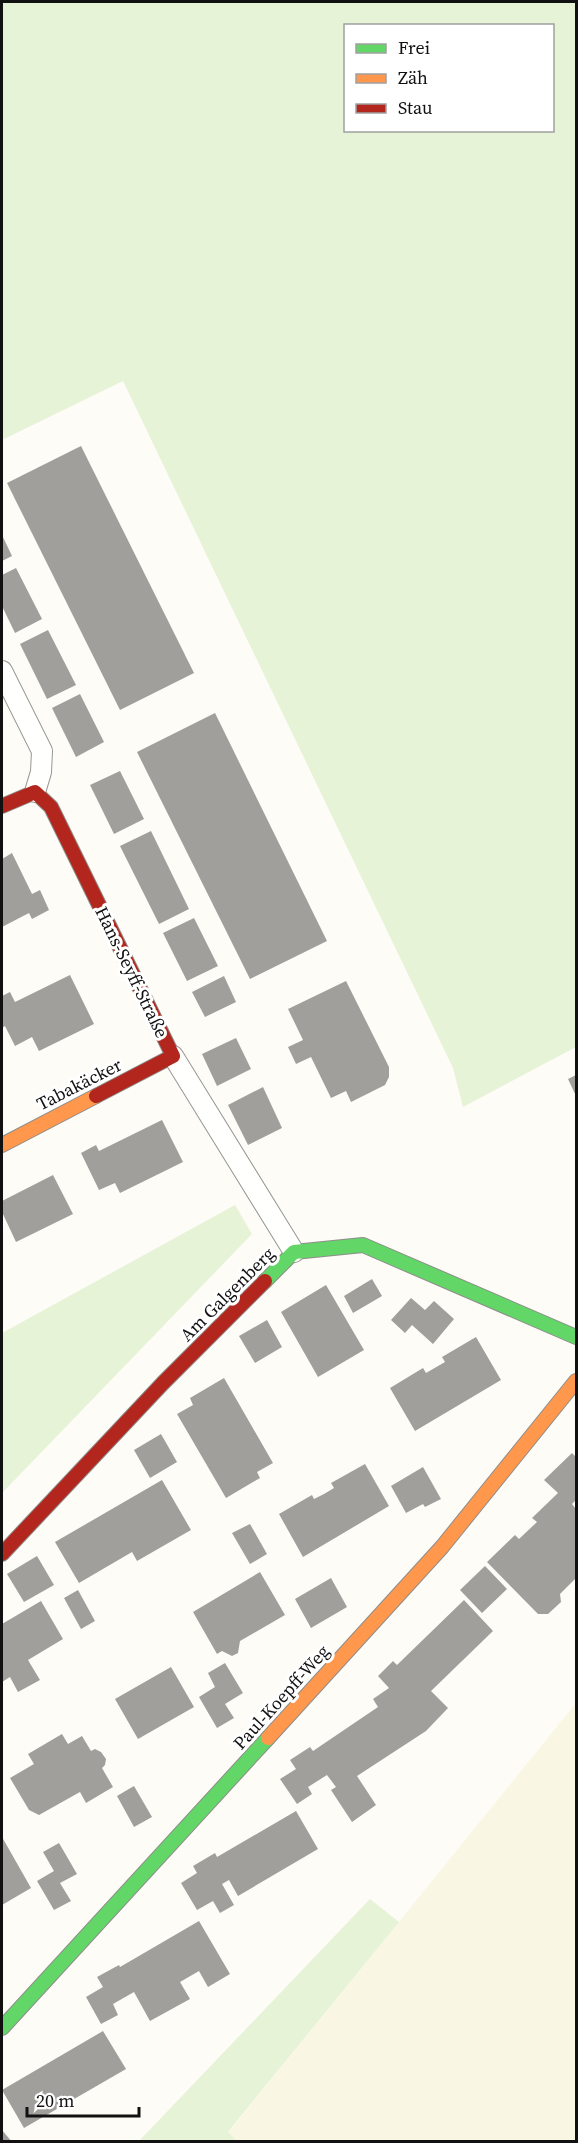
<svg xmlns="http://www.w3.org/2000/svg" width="578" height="2143" viewBox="0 0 578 2143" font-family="'Source Serif 4',serif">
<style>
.farmland{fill:#f9f7e4}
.green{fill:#e7f3d7;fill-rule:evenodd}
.building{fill:#a19f9c}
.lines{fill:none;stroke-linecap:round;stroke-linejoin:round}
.lane-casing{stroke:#979795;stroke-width:22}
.fast-casing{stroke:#8e8d8b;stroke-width:16}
.slow-casing{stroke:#8e8d8b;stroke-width:16}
.jam-casing{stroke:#8e8d8b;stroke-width:16}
.lane{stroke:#fffffe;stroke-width:20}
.fast{stroke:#63d668;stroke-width:14}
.slow{stroke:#ff974d;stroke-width:14}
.jam{stroke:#b3261e;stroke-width:14}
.labels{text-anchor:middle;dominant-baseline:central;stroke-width:6;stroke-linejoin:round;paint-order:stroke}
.street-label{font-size:18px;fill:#111;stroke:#fff}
</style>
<rect width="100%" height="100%" fill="#fdfcf7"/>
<!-- farmland -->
<polygon class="farmland" points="576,1703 576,2141 237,2142 228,2133"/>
<!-- green -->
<g class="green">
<path d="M2,2H576V1047L463,1107L453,1068L123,381L2,440ZM346,26H552V130H346Z"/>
<polygon points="235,1205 252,1234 2,1493 2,1333"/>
<polygon points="370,1899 399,1922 228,2132 237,2141 139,2141"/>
</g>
<!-- building -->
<g class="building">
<polygon points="81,446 194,673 120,710 7,483"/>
<polygon points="2,535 12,556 2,561"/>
<polygon points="16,568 42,619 15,633 2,606 2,575"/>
<polygon points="48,630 76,685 47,699 20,644"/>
<polygon points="80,694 104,742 76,757 52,708"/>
<polygon points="215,713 327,941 250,979 137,752"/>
<polygon points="120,771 144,819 114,834 90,785"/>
<polygon points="151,831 189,909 159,924 120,846"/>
<polygon points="12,853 32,894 40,890 49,910 32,919 29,913 2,927 2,859"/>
<polygon points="194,918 218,966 187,981 163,933"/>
<polygon points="70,975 94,1024 39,1051 32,1037 15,1046 5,1026 2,1028 2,996 10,992 15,1002"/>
<polygon points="224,976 236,1002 205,1017 192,992"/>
<polygon points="346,981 389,1067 389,1077 385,1085 351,1102 346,1091 331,1098 311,1057 296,1064 288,1047 303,1040 288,1009"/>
<polygon points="236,1038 251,1069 217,1086 202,1054"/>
<polygon points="576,1075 576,1096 568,1079"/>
<polygon points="263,1087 282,1128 248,1145 228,1105"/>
<polygon points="162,1120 183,1162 120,1193 115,1183 99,1190 81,1153 96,1145 99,1151"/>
<polygon points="53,1175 73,1214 16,1242 2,1212 2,1201"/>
<polygon points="372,1279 382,1296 353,1313 344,1296"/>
<polygon points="326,1285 364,1350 318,1377 281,1312"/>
<polygon points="411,1298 425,1310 434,1301 454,1319 433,1344 412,1325 405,1333 391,1320"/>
<polygon points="267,1320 282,1347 255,1363 239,1336"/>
<polygon points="476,1337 501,1380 415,1431 390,1388 423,1368 426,1373 445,1362 442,1357"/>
<polygon points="224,1378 273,1463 257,1472 260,1478 226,1498 177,1414 193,1405 190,1398"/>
<polygon points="161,1434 177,1462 150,1478 134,1450"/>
<polygon points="572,1453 576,1457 576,1500 572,1504 576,1509 576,1578 560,1594 561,1602 548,1614 538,1614 487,1562 515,1535 519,1539 537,1522 532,1518 558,1493 544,1480"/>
<polygon points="365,1464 389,1506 303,1557 279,1514 312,1495 314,1499 324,1494 334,1488 331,1483"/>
<polygon points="423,1467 441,1499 425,1507 423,1504 406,1513 391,1486"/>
<polygon points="162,1480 191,1530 137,1561 132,1552 79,1583 55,1542"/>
<polygon points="250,1524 267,1554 250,1564 232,1533"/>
<polygon points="37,1556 54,1585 24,1602 7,1574"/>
<polygon points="485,1566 507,1589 482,1613 460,1590"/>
<polygon points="260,1572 285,1615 240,1641 238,1653 232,1656 222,1651 217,1654 193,1612"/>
<polygon points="331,1578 347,1607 311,1628 295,1599"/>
<polygon points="78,1590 95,1621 81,1629 64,1598"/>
<polygon points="464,1600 493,1631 431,1691 448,1708 426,1731 357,1776 376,1805 352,1822 331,1790 336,1787 327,1775 308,1787 312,1794 297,1804 280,1779 296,1769 290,1760 310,1747 313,1751 378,1707 373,1699 389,1688 378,1676 393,1661 397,1665"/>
<polygon points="41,1601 63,1639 28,1660 40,1680 18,1692 10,1677 2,1682 2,1624"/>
<polygon points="225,1663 243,1693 225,1704 234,1718 217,1728 199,1697 215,1687 208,1673"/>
<polygon points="171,1667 194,1707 138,1739 115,1699"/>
<polygon points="62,1734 68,1744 82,1736 91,1751 95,1749 101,1752 106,1759 105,1765 102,1768 113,1787 86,1803 80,1792 39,1815 29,1810 10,1778 34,1764 28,1754"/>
<polygon points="134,1786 152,1817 134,1827 117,1796"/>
<polygon points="296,1811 318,1849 238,1896 229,1880 222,1884 234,1905 220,1913 213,1901 197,1910 181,1883 197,1873 193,1866 215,1853 217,1857"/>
<polygon points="2,1837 31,1888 2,1905"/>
<polygon points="59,1843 77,1874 60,1883 71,1901 54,1910 37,1881 54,1871 43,1852"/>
<polygon points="199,1921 230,1974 208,1987 199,1971 180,1982 190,1999 150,2021 134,1992 113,2004 118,2015 101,2024 86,1997 103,1987 97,1977 119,1965 120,1967"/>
<polygon points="103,2031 126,2069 24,2128 2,2090"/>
<polygon points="2,2130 12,2142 2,2142"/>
</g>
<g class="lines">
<!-- lane casing -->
<g class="lane-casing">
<g id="lane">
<polyline points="2,671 42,751 41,772 35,792"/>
<polyline points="173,1056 294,1252"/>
</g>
</g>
<!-- fast casing -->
<g class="fast-casing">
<g id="fast">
<polyline points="265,1281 294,1252 363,1245 576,1337"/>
<polyline points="2,2028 268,1738"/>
</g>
</g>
<!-- slow casing -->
<g class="slow-casing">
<g id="slow">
<polyline points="2,1145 96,1096"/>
<polyline points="268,1738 442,1547 576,1381"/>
</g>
</g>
<!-- jam casing -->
<g class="jam-casing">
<g id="jam">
<polyline points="2,806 35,792 51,807 173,1056 96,1096"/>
<polyline points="2,1554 163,1383 265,1281"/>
</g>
</g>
<!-- lane -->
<use href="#lane" class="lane"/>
<!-- fast -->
<use href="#fast" class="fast"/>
<!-- slow -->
<use href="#slow" class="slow"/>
<!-- jam -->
<use href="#jam" class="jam"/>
</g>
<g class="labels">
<!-- street labels -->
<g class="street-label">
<text transform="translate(132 972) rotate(64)">Hans-Seyff-Straße</text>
<text transform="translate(79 1084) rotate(-27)">Tabakäcker</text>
<text transform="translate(227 1294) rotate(-45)">Am Galgenberg</text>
<text transform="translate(281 1697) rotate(-48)">Paul-Koepff-Weg</text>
</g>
</g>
<!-- border -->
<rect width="578" height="2143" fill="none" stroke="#111111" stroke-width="6"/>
<!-- legend -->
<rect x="344" y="24" width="210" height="108" fill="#ffffff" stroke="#a0a0a0" stroke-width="1.5"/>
<rect x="356" y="44" width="30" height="9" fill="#63d668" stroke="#a0a0a0" stroke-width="1.5"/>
<text x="398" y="54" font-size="18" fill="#111111">Frei</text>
<rect x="356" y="74" width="30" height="9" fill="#ff974d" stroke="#a0a0a0" stroke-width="1.5"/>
<text x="398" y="84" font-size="18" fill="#111111">Zäh</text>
<rect x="356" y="104" width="30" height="9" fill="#b3261e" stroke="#a0a0a0" stroke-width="1.5"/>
<text x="398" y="114" font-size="18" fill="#111111">Stau</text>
<!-- scale -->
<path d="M27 2107v9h112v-9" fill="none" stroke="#111111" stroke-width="3"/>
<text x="36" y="2107" font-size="18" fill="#111111" stroke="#ffffff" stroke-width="4.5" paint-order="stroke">20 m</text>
</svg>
